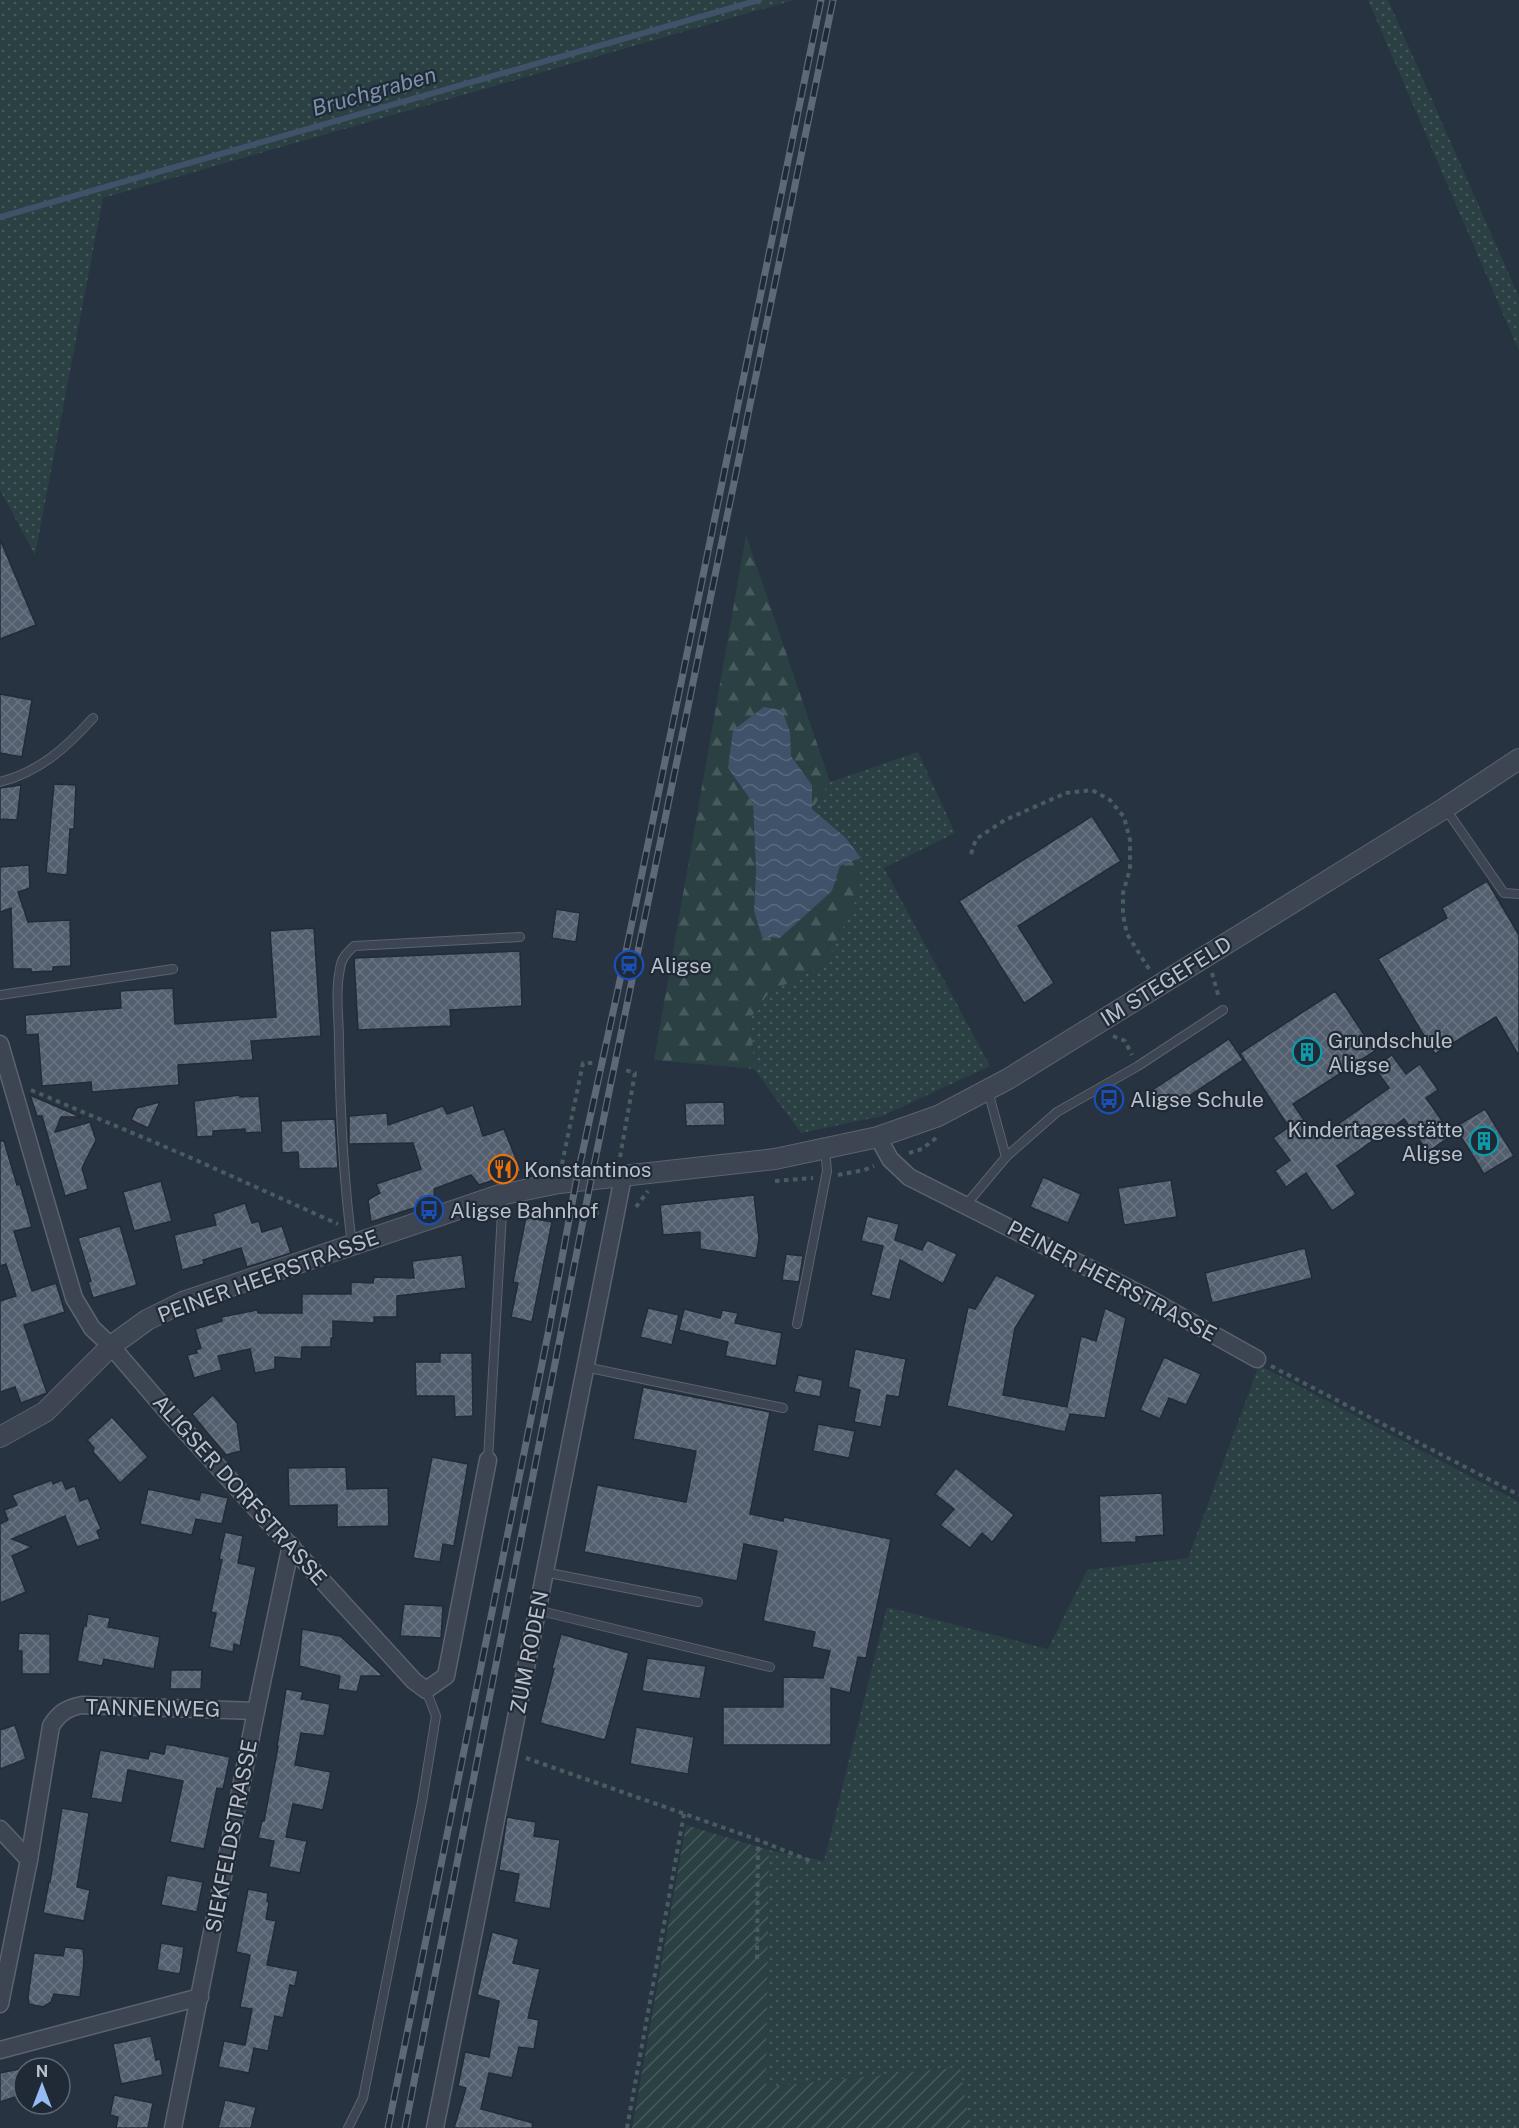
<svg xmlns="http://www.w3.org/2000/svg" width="1519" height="2128" viewBox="0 0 1519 2128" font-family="'Public Sans',sans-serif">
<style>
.grass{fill:url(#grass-dots)}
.forest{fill:url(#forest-firs)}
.garden{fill:url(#garden-furrows)}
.water{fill:url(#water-waves)}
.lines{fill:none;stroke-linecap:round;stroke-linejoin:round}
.stream{stroke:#3f5269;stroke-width:6}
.building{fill:url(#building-cross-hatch);stroke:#222c38;stroke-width:1.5}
.service-casing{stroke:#5a636e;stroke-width:10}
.minor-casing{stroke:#5a636e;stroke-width:19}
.tertiary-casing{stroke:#5a636e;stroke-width:22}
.path{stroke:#485d5f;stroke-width:4;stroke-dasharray:4.5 4.5;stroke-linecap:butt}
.service{stroke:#3c4551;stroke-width:8}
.minor{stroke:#3c4551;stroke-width:16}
.tertiary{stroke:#3c4551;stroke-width:20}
.rail-casing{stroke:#5e6977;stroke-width:7}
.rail{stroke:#202a36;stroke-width:4.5;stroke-dasharray:14;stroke-linecap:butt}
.labels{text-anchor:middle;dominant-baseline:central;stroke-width:4.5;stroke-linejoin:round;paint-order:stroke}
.poi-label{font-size:21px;fill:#b9c0cb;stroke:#202a36;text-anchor:start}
.street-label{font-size:21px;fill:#b9c0cb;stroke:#202a36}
.water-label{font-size:22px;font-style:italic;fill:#7b92ac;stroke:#202a36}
</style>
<defs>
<pattern id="grass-dots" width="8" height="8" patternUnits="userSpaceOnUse" patternTransform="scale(1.5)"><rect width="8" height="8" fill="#2a4042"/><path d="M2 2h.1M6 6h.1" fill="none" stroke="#475a5c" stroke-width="1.8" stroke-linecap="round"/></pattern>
<pattern id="forest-firs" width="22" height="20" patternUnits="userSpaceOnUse" patternTransform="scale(1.5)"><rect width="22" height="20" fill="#2a4042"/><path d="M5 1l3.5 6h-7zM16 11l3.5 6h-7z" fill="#475a5c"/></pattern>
<pattern id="garden-furrows" width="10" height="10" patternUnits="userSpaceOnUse" patternTransform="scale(1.5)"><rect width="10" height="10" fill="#2a4042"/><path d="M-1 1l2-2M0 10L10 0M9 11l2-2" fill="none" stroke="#475a5c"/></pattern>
<pattern id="water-waves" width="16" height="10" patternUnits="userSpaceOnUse" patternTransform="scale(1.5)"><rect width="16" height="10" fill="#3f5269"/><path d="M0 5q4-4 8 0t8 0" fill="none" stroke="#59697d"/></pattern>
<pattern id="building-cross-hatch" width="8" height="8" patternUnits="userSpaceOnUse" patternTransform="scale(1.5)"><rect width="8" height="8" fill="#535e6e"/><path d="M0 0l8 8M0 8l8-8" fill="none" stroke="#6a7381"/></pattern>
</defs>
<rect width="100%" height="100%" fill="#283341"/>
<!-- grass -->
<g class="grass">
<polygon points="0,0 794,0 103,198 35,555 0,490"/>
<polygon points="1368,0 1388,0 1519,297 1519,351"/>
<polygon points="918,752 955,833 884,868 990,1066 882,1116 801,1133 754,1069 751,1017 769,993 826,963 845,837 812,809 830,782"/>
<polygon points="1259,1365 1519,1502 1519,2128 970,2128 960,2067 766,2087 769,1850 824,1861 887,1607 1048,1649 1087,1570 1188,1558"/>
</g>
<!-- forest -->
<polygon class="forest" points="746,535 830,782 812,809 812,785 791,756 790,732 728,768 753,803 756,870 754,911 780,938 832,891 840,866 861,858 859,894 826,963 769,993 751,1017 754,1069 654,1060"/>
<!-- garden -->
<polygon class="garden" points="686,1825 769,1850 766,2087 960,2067 970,2128 632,2128"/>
<!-- water -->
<polygon class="water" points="764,707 782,710 790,732 791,756 812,785 812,809 845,837 861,858 840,866 832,891 780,938 762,937 754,911 756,870 753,803 728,768 733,730"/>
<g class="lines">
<!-- stream -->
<polyline class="stream" points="0,217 759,0"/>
</g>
<!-- building -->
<g class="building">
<polygon points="0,539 36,625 0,639"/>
<polygon points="0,694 32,700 22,757 0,753"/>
<polygon points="54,784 76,785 74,829 70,829 67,875 46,873"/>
<polygon points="21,785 17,820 0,819 0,788"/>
<polygon points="1092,816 1121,861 1018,926 1054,983 1024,1003 959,901"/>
<polygon points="29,865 30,888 18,892 28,922 70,920 71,966 53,967 53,971 31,972 31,969 13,969 11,908 0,912 0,867"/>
<polygon points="1487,881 1519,935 1519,1056 1496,1017 1435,1054 1378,959 1447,918 1442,908"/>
<polygon points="556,909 580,913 576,942 552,938"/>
<polygon points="314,928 321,1036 251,1041 253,1060 178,1065 179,1085 92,1092 91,1082 42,1086 38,1034 26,1035 25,1015 121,1008 120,991 173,988 175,1024 276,1017 270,931"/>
<polygon points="520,951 522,1006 450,1010 451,1026 358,1030 354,958"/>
<polygon points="1335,991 1375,1051 1293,1104 1317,1139 1389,1088 1374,1067 1392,1055 1406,1074 1420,1064 1438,1090 1426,1098 1452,1135 1428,1152 1404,1119 1337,1166 1356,1194 1332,1211 1306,1173 1286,1187 1275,1171 1290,1160 1273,1138 1289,1127 1240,1053"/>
<polygon points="1229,1039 1243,1060 1165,1112 1151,1091"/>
<polygon points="30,1095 81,1117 61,1117 55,1132 90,1122 96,1140 82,1168 88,1189 65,1196 42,1116 37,1116"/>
<polygon points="240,1095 240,1097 259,1096 262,1132 245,1133 245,1129 213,1131 213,1136 197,1137 194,1101"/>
<polygon points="160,1102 148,1128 131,1120 137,1108"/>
<polygon points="724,1102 725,1125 686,1126 685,1103"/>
<polygon points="473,1105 483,1136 504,1129 521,1171 479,1185 471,1175 434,1189 435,1201 371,1222 368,1200 380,1193 376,1184 421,1169 413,1143 349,1144 349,1116 387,1113 388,1125 443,1106 447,1114"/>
<polygon points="1485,1109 1514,1156 1484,1174 1455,1127"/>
<polygon points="335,1119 338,1168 299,1169 298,1152 282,1153 281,1121"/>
<polygon points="0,1141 4,1141 17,1185 20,1184 32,1227 14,1231 32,1291 56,1283 65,1312 24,1325 47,1393 21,1403 15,1387 0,1392 0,1301 16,1296 6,1264 0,1266"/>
<polygon points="1043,1177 1081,1194 1068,1223 1030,1207"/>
<polygon points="1171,1180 1177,1217 1124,1225 1118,1188"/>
<polygon points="161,1181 172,1221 134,1231 123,1192"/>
<polygon points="754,1195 759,1239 756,1258 700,1249 700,1232 663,1235 660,1205"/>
<polygon points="245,1203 252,1223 259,1221 262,1232 282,1226 291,1253 247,1267 241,1248 203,1260 204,1264 182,1270 174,1235 216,1225 213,1214"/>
<polygon points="867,1216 899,1224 895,1240 922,1250 927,1240 957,1254 943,1284 900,1260 890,1300 871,1295 883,1246 861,1241"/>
<polygon points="526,1217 552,1222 532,1322 511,1317 518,1283 513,1282"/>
<polygon points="120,1226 137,1285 93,1298 88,1282 91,1281 78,1238"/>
<polygon points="1305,1248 1312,1278 1212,1303 1205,1273"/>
<polygon points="786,1254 803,1256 799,1282 782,1280"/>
<polygon points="462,1255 466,1288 397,1296 397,1317 374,1317 374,1323 333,1321 333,1338 331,1338 331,1347 302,1347 301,1359 275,1357 275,1369 255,1373 250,1349 218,1356 222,1370 194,1378 187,1355 197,1353 196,1350 201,1348 195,1329 222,1321 221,1317 257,1310 258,1313 302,1313 302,1294 351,1294 351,1282 373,1283 374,1277 414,1278 412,1261"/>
<polygon points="996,1275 1036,1295 1015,1328 1003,1395 1067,1407 1081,1336 1096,1341 1105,1308 1126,1318 1105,1418 1070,1414 1065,1432 947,1406 968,1307 975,1309"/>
<polygon points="648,1308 679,1315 672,1345 640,1337"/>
<polygon points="684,1309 720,1318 722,1310 738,1313 735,1323 782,1333 776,1366 725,1356 728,1342 679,1330"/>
<polygon points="855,1349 906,1359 899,1397 887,1395 881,1427 854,1422 860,1390 848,1387"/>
<polygon points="440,1353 472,1353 473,1416 455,1417 454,1396 416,1396 415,1362 440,1362"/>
<polygon points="1164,1357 1201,1374 1186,1405 1169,1398 1160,1419 1140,1410"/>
<polygon points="798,1375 823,1380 820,1397 794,1392"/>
<polygon points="643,1387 770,1412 750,1514 783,1521 784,1517 891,1539 866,1658 858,1657 850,1693 831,1688 831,1745 723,1745 723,1707 783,1707 783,1677 823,1678 830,1651 812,1647 815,1632 763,1621 777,1551 744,1544 737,1581 584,1552 597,1485 686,1502 696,1451 633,1439"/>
<polygon points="213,1395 237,1423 241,1451 226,1455 192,1414"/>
<polygon points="112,1417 148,1457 120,1483 93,1452 94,1448 87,1440"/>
<polygon points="818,1424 855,1431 849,1458 813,1451"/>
<polygon points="432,1457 468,1464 454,1546 443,1544 440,1562 413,1558"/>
<polygon points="346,1467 347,1489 388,1488 389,1526 337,1527 337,1505 289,1506 288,1468"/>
<polygon points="956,1468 1014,1515 992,1542 982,1533 970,1548 940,1525 954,1509 935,1494"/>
<polygon points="52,1480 53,1484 62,1480 66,1489 75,1486 80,1501 88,1498 101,1529 97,1531 100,1539 77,1547 65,1516 12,1539 32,1547 12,1556 26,1592 0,1603 0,1524 8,1520 4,1510 17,1505 12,1495"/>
<polygon points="148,1489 199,1500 201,1492 228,1498 222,1524 196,1519 192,1535 140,1524"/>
<polygon points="1162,1493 1164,1535 1136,1537 1136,1542 1101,1543 1099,1496"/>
<polygon points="225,1532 243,1536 238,1563 256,1567 240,1646 234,1644 233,1652 209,1647 216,1613 211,1612 222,1560 219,1559"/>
<polygon points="404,1604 443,1606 441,1638 400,1636"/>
<polygon points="88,1614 110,1618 108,1627 160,1637 154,1669 104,1659 102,1666 77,1661 84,1625 86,1626"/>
<polygon points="302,1629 340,1636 383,1676 361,1676 357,1692 338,1689 340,1676 299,1666"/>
<polygon points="19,1633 50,1634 50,1674 22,1674 22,1651 18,1651"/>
<polygon points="561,1634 629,1653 605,1740 540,1723 554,1669 552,1668"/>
<polygon points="647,1658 706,1666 700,1699 642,1691"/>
<polygon points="171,1670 202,1670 201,1689 170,1689"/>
<polygon points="286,1689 303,1692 301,1699 330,1704 324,1736 301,1733 295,1765 331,1772 323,1810 293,1804 286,1837 307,1841 300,1873 269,1867 274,1841 258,1838 262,1821 264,1821 278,1747 277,1747"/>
<polygon points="15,1725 26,1759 0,1769 0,1730"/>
<polygon points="636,1727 694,1737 688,1774 630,1764"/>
<polygon points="166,1744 230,1757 223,1789 217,1788 204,1849 170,1842 183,1781 128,1770 122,1803 91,1798 100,1750 148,1759 150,1751 164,1754"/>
<polygon points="62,1808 89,1813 77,1887 90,1890 84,1921 43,1913 49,1882 50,1882"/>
<polygon points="507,1817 536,1822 534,1836 560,1840 550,1909 514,1902 519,1874 499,1870"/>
<polygon points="167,1875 203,1882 197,1912 161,1905"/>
<polygon points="248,1889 268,1893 267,1901 269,1902 266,1919 276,1921 267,1965 298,1971 295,1986 290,1985 283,2018 275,2016 268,2051 254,2048 249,2073 218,2067 224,2041 245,2045 252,2009 240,2007 250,1955 236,1952"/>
<polygon points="492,1932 519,1939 513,1963 540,1969 528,2018 539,2020 534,2049 519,2047 512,2078 489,2073 481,2109 533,2123 532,2128 454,2128 466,2088 458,2086 465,2052 489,2057 499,2001 477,1995"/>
<polygon points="161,1943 184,1947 180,1974 157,1970"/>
<polygon points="65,1947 83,1949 84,1961 80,1997 54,1994 51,2002 43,2007 29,2004 28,1997 34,1953 63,1956"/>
<polygon points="151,2036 156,2060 160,2059 163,2075 121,2084 113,2044"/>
<polygon points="24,2068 24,2094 0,2102 0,2073"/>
<polygon points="114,2095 153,2103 148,2128 116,2128 118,2117 110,2115"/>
<polygon points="225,2100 256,2107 251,2128 218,2128"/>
</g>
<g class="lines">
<!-- service casing -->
<g class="service-casing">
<g id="service">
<path d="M0,782C39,772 66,748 93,718"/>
<polyline points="1445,808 1504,893 1519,894"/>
<polyline points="0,995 173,969"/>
<polyline points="988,1091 1006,1157"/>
<polyline points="965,1206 1006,1157 1057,1112 1138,1066 1223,1010"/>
<path d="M352,1244C343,1177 340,1110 339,1042C339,1018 335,992 340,969C341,958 347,953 354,946L520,937"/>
<polyline points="797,1324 827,1171 825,1149"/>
<polyline points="585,1367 783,1408"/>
<polyline points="488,1460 502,1213 500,1195"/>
<polyline points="544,1572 698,1602"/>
<polyline points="537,1610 770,1667"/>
<polyline points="348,2128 363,2098 422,1802 436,1716 426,1690"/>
</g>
</g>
<!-- minor casing -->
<g class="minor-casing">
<g id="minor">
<polyline points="0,1044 74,1298 92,1328 111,1346 166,1410 414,1681 426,1690 446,1676 488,1460"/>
<polyline points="878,1137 890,1159 909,1177 1146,1297 1257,1359"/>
<polyline points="0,1829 29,1860"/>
<path d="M0,2004L29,1860L51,1726C59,1713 67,1708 82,1705L256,1711"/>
<polyline points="0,2050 200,1997"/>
<polyline points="173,2128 256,1711 291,1545"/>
<polyline points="435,2128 623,1177"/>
</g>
</g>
<!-- tertiary casing -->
<g class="tertiary-casing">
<polyline id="tertiary" points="0,1437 45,1412 111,1346 147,1320 183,1302 500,1195 559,1183 775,1159 878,1137 938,1116 1008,1079 1445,808 1519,759"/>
</g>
<!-- path -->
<g class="path">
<polyline points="971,854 976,839 1005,820 1066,793 1092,790 1110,800 1124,817 1130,840 1130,869 1123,893 1123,915 1127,934 1149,969"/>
<polyline points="1212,973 1219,998"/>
<polyline points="1113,1036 1125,1041 1132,1055"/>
<polyline points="31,1090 189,1157 338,1224"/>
<polyline points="909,1153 922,1149 936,1138"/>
<polyline points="620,1157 635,1073 625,1070"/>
<polyline points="562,1164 583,1063 593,1063"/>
<polyline points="838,1175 864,1170 874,1166"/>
<polyline points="775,1181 813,1178"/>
<polyline points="544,1207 599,1213"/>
<polyline points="636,1207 648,1191"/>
<polyline points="1271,1366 1519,1495"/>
<polyline points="526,1758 758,1840 813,1862"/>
<polyline points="757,1959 758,1840"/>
<polyline points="627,2128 684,1814"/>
</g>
<!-- service -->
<use href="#service" class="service"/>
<!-- minor -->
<use href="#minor" class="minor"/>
<!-- tertiary -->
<use href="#tertiary" class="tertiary"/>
<!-- rail casing -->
<g class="rail-casing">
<g id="rail">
<polyline points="388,2128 549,1329 576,1182 622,971 821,0"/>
<polyline points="405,2128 591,1180 833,0"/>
</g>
</g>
<!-- rail -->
<use href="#rail" class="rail"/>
</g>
<!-- icons -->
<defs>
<g id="station-ring" transform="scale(1.5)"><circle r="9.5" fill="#202a36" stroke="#1a4fb4" stroke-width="1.5"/><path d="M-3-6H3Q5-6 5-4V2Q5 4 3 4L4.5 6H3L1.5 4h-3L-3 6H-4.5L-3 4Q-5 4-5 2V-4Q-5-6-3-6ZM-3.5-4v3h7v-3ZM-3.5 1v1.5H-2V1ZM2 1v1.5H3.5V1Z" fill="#1a4fb4"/></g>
<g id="building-ring" transform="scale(1.5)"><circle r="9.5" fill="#202a36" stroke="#0f9aa8" stroke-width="1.5"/><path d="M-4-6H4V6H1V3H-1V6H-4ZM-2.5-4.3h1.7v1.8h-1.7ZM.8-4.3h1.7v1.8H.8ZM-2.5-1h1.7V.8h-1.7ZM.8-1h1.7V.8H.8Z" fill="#0f9aa8"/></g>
<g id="bus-ring" transform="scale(1.5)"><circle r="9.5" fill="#202a36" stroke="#1a4fb4" stroke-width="1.5"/><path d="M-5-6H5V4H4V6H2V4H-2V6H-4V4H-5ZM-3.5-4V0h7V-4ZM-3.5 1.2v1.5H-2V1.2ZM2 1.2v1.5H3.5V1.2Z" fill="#1a4fb4"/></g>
<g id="restaurant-ring" transform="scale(1.5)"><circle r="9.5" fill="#202a36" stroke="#e8710a" stroke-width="1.5"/><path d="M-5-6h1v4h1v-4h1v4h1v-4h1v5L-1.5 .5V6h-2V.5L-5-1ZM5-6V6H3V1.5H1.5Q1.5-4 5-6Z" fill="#e8710a"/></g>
</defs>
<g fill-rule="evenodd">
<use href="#station-ring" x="629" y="965"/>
<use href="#building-ring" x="1307" y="1052"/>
<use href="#bus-ring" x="1109" y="1099"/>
<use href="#building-ring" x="1484" y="1141"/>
<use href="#restaurant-ring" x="503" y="1169"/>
<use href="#bus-ring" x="429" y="1210"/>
</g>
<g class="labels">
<!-- poi labels -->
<g class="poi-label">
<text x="650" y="965">Aligse</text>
<text x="1328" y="1040">Grundschule<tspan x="1328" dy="24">Aligse</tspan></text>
<text x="1130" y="1099">Aligse Schule</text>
<text x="1463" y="1129" text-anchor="end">Kindertagesstätte<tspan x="1463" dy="24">Aligse</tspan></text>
<text x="524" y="1169">Konstantinos</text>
<text x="450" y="1210">Aligse Bahnhof</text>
</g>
<!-- street labels -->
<g class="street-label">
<text transform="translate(1166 981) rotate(-32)">IM STEGEFELD</text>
<text transform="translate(268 1276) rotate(-20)">PEINER HEERSTRASSE</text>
<text transform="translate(1112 1281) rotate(28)">PEINER HEERSTRASSE</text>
<text transform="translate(240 1490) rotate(48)">ALIGSER DORFSTRASSE</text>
<text transform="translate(529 1652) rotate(-79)">ZUM RODEN</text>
<text transform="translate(153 1708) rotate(1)">TANNENWEG</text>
<text transform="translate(231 1836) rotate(-79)">SIEKFELDSTRASSE</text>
</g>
<!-- water labels -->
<g class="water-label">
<text transform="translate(374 91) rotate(-16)">Bruchgraben</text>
</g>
</g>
<!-- north arrow -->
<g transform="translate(42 2086)"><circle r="28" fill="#202a36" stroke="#5d6672" stroke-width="1.5"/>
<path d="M0-4.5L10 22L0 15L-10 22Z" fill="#95bdf4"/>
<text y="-9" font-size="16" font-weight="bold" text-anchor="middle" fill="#b9c0cb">N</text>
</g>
</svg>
